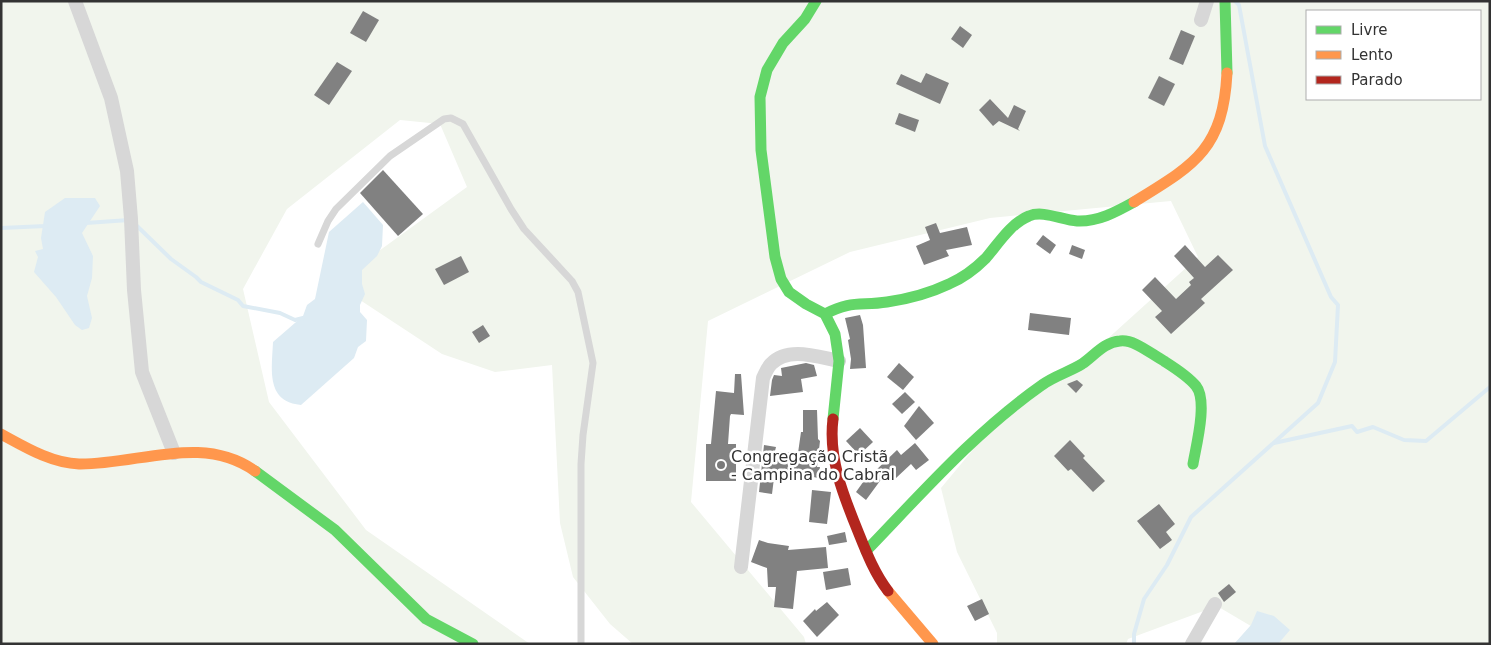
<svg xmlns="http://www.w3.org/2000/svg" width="1491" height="645" viewBox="0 0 1491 645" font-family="'DejaVu Sans',sans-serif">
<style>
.green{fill:#f1f5ed;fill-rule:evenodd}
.water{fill:#ddebf3}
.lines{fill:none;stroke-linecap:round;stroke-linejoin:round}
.stream{stroke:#ddebf3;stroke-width:4}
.building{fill:#818181}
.lane{stroke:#d7d7d7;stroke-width:7}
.street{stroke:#d7d7d7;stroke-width:14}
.fast{stroke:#63d668;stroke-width:11}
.slow{stroke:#ff974d;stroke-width:11}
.jam{stroke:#b3261e;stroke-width:11}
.poi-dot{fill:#7a7a7a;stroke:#fff;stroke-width:2}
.labels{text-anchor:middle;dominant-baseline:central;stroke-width:5;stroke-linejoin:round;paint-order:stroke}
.poi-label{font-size:16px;fill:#333;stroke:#fff;text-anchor:start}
</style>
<rect width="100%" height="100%" fill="#fff"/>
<!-- green -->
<path class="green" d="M1,1H1490V644H1270L1261,632L1217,606L1128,639L1126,644H997V633L957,552L941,488L991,428L1073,370L1198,257L1171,201L990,218L850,252L708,321L691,502L804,637L806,644H633L610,624L573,577L560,523L552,365L495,372L442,354L360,300L350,272L467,187L440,124L400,120L287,209L243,289L269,402L366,530L530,644H1ZM1307,11H1480V99H1307Z"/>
<!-- water -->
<g class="water">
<polygon points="65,198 95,198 100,206 82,233 93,256 92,278 87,296 92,318 89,328 82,330 75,325 56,297 34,272 38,257 35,251 43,249 41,238 45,212"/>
<path d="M363,202L383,225L382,246L377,256L362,270V284L365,294L360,305V312L367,320L366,341L358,347L354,358L301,405C265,402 272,368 273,342L303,316L307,305L315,299L329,232Z"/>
<polygon points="1257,611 1274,616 1290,630 1278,644 1234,644 1251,625"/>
</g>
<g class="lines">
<!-- stream -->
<g class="stream">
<polyline points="86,223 129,220"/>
<polyline points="136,225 171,259 196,277 201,282 238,300 243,306 280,313 295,320 303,318"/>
<polyline points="1,228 46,226"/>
<polyline points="1274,443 1352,426 1357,432 1373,427 1404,440 1426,441 1490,387"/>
<polyline points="1134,644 1134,634 1144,599 1167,565 1191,517 1318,403 1335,362 1338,305 1331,297 1265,146 1239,5 1235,1"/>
</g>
</g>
<!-- building -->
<g class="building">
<polygon points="363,11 379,20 366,42 350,33"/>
<polygon points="960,26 972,35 963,48 951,39"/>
<polygon points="1181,30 1195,36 1183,65 1169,59"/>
<polygon points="337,62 352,71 329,105 314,95"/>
<polygon points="926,73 949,83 940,104 896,84 901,74 921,83"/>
<polygon points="1159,76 1175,84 1164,106 1148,98"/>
<polygon points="990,99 1008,118 1014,105 1026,111 1018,129 1020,131 999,121 993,126 979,110"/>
<polygon points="899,113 919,120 915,132 895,124"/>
<polygon points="383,170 423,214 398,236 360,193"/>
<polygon points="936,223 940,233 967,227 972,245 946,250 949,256 924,265 916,246 930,240 925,227"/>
<polygon points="1043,235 1056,245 1050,254 1036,244"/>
<polygon points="1072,245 1085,250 1082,259 1069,254"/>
<polygon points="1185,245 1205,267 1218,255 1233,270 1201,299 1205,303 1171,334 1155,317 1162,311 1142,290 1155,277 1176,299 1191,285 1189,282 1194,278 1174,256"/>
<polygon points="461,256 469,272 444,285 435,269"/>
<polygon points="1030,313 1071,318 1069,335 1028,330"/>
<polygon points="860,315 863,325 866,368 850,369 851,359 848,340 850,339 845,318"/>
<polygon points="483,325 490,336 479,343 472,332"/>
<polygon points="806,363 814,365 817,376 801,379 803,392 770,396 772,380 774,375 782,376 781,368"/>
<polygon points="899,363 914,377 903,390 887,377"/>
<polygon points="735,374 741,374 744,415 731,414 730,416 728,444 736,444 736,481 706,481 706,444 711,444 716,391 734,393"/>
<polygon points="1077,380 1083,385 1076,393 1067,384"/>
<polygon points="905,392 915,402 902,414 892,404"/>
<polygon points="919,406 934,423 916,440 904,426"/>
<polygon points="803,410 817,410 818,439 820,441 817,467 820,467 818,478 804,475 804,473 775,470 772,494 759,492 764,445 776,447 775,451 798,453 801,432 803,432"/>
<polygon points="860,428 873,442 859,455 846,441"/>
<polygon points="1070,440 1085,456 1083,458 1105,481 1093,492 1071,469 1068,471 1054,456"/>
<polygon points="915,443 929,460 916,470 911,464 896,478 888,470 866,500 856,492 871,471 873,473 897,450 901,455"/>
<polygon points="812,490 831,492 827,524 809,522"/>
<polygon points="1159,504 1175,524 1166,532 1172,540 1160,549 1137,521"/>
<polygon points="845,532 847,542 829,545 827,536"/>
<polygon points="759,540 768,543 789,546 788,550 826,547 828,568 797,571 793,609 774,607 776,587 768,587 767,568 751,562"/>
<polygon points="848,568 851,585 826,590 823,572"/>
<polygon points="1229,584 1236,592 1224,602 1218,593"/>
<polygon points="982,599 989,614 975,621 967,606"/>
<polygon points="827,602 839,615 817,637 803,621 815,609 816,611"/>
</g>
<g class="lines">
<!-- lane -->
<polyline class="lane" points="318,244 328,221 336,209 390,156 444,119 451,118 463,124 511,209 524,229 572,281 578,292 593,363 583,435 581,464 581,644"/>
<!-- street -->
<g class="street">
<polyline points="75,1 111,98 127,171 131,219 134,290 142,372 174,453"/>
<polyline points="1201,20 1207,1"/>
<path d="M741,567L763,378C765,374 767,368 771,364C788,346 818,357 839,361"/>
<polyline points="1192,644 1215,604"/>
</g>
<!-- fast -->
<g class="fast">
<polyline points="816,1 805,19 783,43 767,70 760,97 761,150 775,257 781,279 789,292 806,304 825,314 835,334 839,361 833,419"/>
<polyline points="1225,1 1227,73"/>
<path d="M825,314C851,300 861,306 887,302C908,299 930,293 949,284C963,278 975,269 986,258C998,244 1011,223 1029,216C1043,210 1062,220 1077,221C1098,222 1116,212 1134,202"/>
<polyline points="255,471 335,530 426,619 473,644"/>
<path d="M866,551C922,493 975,432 1042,385C1054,376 1069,372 1082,364C1094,356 1104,342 1120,341C1134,339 1151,354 1164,361C1175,368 1188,376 1196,386C1208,401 1196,446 1193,464"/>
</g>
<!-- slow -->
<g class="slow">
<path d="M1134,202C1194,165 1223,150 1227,73"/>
<path d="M1,434C25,447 51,463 79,464C138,465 202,433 255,471"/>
<polyline points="888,591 933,644"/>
</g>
<!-- jam -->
<path class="jam" d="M833,419C828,459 844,497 859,534C867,554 875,574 888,591"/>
</g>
<!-- markers -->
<circle class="poi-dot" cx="721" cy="465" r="5"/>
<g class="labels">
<!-- poi labels -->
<g class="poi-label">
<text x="731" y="456">Congregação Cristã<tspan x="731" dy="18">- Campina do Cabral</tspan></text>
</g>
</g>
<!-- border -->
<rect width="1491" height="645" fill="none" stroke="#333333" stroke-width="5"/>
<!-- legend -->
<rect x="1306" y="10" width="175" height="90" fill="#ffffff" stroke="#adadad"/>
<rect x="1316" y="26" width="25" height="8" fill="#63d668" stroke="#adadad"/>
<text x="1351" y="35" font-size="15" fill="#333333">Livre</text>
<rect x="1316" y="51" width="25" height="8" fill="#ff974d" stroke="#adadad"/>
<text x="1351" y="60" font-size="15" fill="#333333">Lento</text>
<rect x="1316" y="76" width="25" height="8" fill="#b3261e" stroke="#adadad"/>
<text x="1351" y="85" font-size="15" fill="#333333">Parado</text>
</svg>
